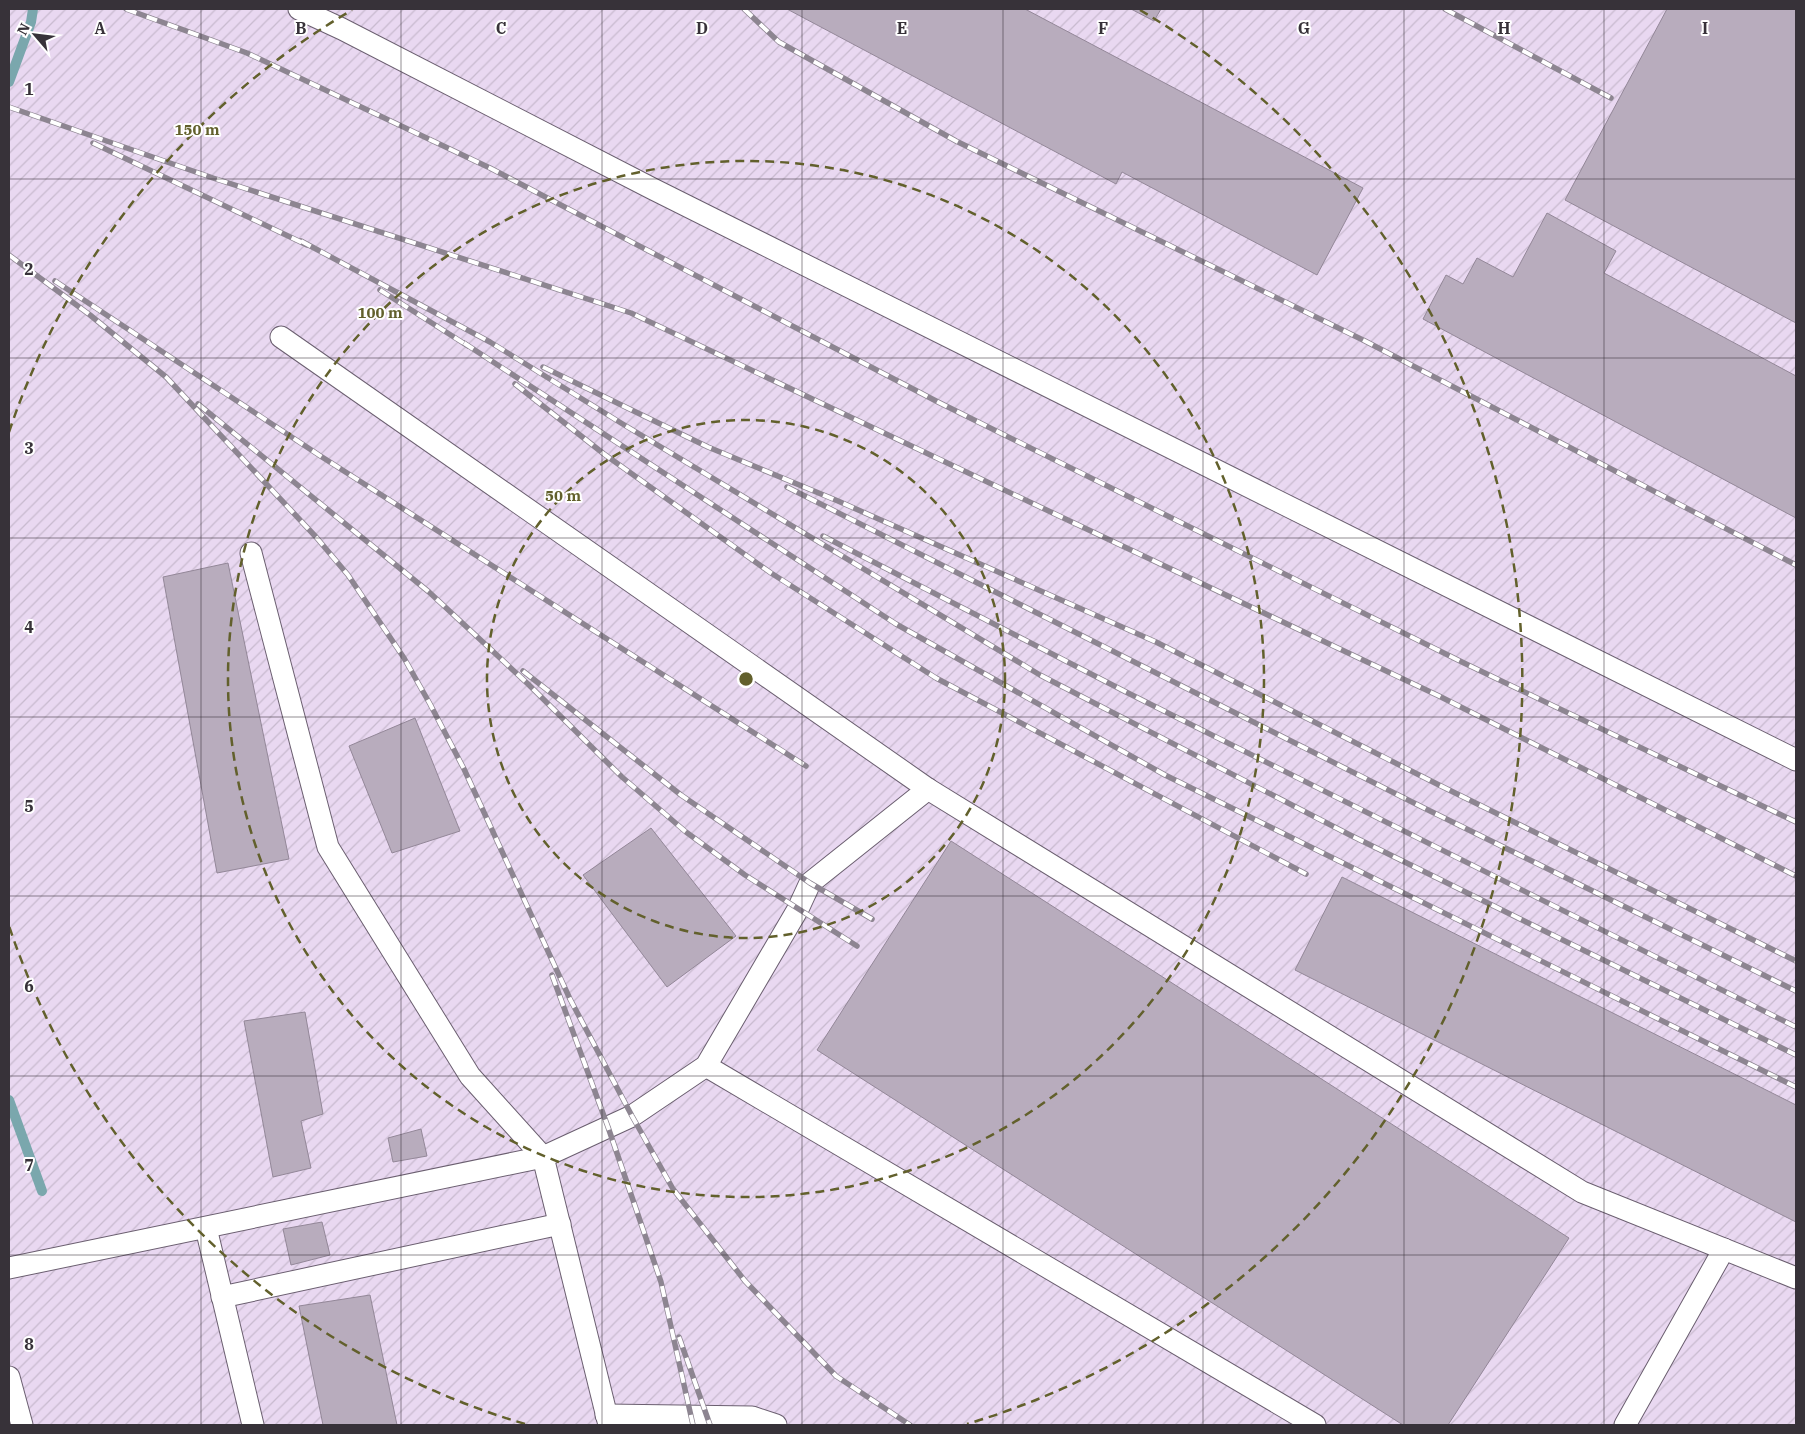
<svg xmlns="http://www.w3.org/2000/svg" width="1805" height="1434" viewBox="0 0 1805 1434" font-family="'IBM Plex Serif',serif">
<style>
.industrial{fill:url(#industrial-furrows)}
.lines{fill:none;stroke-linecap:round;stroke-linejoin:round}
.stream{stroke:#7aa7ad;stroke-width:10}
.building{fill:#b8acbd;stroke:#938798}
.lane-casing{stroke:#6b5f70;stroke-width:23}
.lane{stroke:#fff;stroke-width:21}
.rail-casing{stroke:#8d8591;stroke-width:5.5}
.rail{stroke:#fff;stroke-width:4;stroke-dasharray:11;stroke-linecap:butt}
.grid{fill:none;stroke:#373239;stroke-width:1;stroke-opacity:0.55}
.ring{fill:none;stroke:#62602c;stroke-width:2.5;stroke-dasharray:9 6}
.grid-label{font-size:16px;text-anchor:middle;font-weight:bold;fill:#373239;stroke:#fff;stroke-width:4;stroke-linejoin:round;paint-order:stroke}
.centre{fill:#62602c;stroke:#fff;stroke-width:2.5}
.ring-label{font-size:15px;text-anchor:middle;font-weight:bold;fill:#62602c;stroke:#fff;stroke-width:4;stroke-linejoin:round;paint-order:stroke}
</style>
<defs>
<pattern id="industrial-furrows" width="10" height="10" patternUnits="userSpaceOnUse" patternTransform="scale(1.25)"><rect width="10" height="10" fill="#e9d8f1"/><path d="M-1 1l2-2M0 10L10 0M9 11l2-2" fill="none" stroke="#c8bacf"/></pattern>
</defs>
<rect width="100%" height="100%" fill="#f2e5f8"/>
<!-- industrial -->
<rect class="industrial" x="9" y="9" width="1787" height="1416"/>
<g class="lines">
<!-- stream -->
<g class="stream">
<polyline points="9,82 31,22 33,9"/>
<polyline points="9,1100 42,1191"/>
</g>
</g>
<!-- building -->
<g class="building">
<polygon points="787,9 1025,9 1363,188 1317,275 1122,172 1116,184"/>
<polygon points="1131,9 1161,9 1154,21"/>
<polygon points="1667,9 1796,9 1796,323 1565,200"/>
<polygon points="1547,213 1616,251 1604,273 1796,376 1796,518 1423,319 1446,275 1463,284 1477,258 1513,277"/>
<polygon points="228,563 289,859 217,873 163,577"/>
<polygon points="415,718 460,831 392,853 349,746"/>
<polygon points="651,828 736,936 667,987 583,875"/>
<polygon points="951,841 1569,1238 1448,1425 1403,1425 817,1050"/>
<polygon points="1342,877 1796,1105 1796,1222 1295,970"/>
<polygon points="305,1012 323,1114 301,1121 311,1168 273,1177 244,1021"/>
<polygon points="421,1129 427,1156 393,1162 388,1138"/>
<polygon points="322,1222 330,1255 291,1265 283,1229"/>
<polygon points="370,1295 397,1425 323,1425 299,1306"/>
</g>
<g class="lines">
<!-- lane casing -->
<g class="lane-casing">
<g id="lane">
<polyline points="299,9 342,29 653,189 1796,760"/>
<polyline points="281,337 928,789 1582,1192 1796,1278"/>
<polyline points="251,553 328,847 470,1076 543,1157 609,1425"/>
<polyline points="706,1066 1315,1425"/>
<polyline points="206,1228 253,1425"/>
<polyline points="9,1268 543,1157 632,1116 706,1066 798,909 810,883 928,789"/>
<polyline points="222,1297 560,1224"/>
<polyline points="9,1377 22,1425"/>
<polyline points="606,1415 752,1417 776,1425"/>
<polyline points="1625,1425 1724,1249"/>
</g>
</g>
<!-- lane -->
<use href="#lane" class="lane"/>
<!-- rail casing -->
<g class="rail-casing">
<g id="rail">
<polyline points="126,9 247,53 490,168 938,402 1464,663 1796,822"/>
<polyline points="744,9 779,42 956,141 1365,341 1796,565"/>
<polyline points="1445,9 1611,98"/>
<polyline points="9,107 213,178 631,313 1439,696 1796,876"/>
<polyline points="93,143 307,245"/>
<polyline points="301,241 490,342 621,423 1040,675 1350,835 1796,1055"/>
<polyline points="9,255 90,315 166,377 316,537 348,575 404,658 430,704 464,769 570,999 632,1116 673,1189 745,1281 836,1376 910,1425"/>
<polyline points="55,281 322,457 806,766"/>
<polyline points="380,290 468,346"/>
<polyline points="464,343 896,624 1165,775 1796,1087"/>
<polyline points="543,367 708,447 838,501 1156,642 1439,785 1796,961"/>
<polyline points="515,384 604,454 771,573 936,678 1306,874"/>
<polyline points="198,404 429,592 528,684 622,777 686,832 745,875 857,946"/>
<polyline points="787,487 1422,807 1796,991"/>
<polyline points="823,536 1126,692 1796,1027"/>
<polyline points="523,671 681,795 810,883 872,919"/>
<polyline points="552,975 608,1127 661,1282 693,1425"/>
<polyline points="679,1337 710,1425"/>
</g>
</g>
<!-- rail -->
<use href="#rail" class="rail"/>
</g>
<!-- grid -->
<path class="grid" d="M201,9V1425M401,9V1425M602,9V1425M802,9V1425M1003,9V1425M1203,9V1425M1404,9V1425M1604,9V1425M9,179H1796M9,358H1796M9,538H1796M9,717H1796M9,896H1796M9,1076H1796M9,1255H1796"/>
<!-- distance rings -->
<g class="ring">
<circle cx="746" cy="679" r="259"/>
<circle cx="746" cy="679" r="518"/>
<path d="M525 1424A777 777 0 0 1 9 926M9 432A777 777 0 0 1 352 10M1140 10A777 777 0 0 1 967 1424"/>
</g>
<g class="grid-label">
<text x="100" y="34">A</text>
<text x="301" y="34">B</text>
<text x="501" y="34">C</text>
<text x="702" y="34">D</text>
<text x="902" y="34">E</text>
<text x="1103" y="34">F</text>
<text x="1304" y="34">G</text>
<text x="1504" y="34">H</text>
<text x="1705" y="34">I</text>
<text x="29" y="95">1</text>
<text x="29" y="275">2</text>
<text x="29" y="454">3</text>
<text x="29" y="633">4</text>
<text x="29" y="812">5</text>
<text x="29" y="992">6</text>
<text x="29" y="1171">7</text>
<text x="29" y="1350">8</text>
</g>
<circle cx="746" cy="679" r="8" class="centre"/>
<g class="ring-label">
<text x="197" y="135">150 m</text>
<text x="380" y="318">100 m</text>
<text x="563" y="501">50 m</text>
</g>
<!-- border -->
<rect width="1805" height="1434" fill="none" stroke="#373239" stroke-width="20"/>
<!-- north arrow -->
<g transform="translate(35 35) rotate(298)" stroke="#ffffff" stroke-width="4" paint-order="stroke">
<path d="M0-4L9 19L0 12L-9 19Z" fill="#373239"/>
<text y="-8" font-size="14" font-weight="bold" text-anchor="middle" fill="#373239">N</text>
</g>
</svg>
